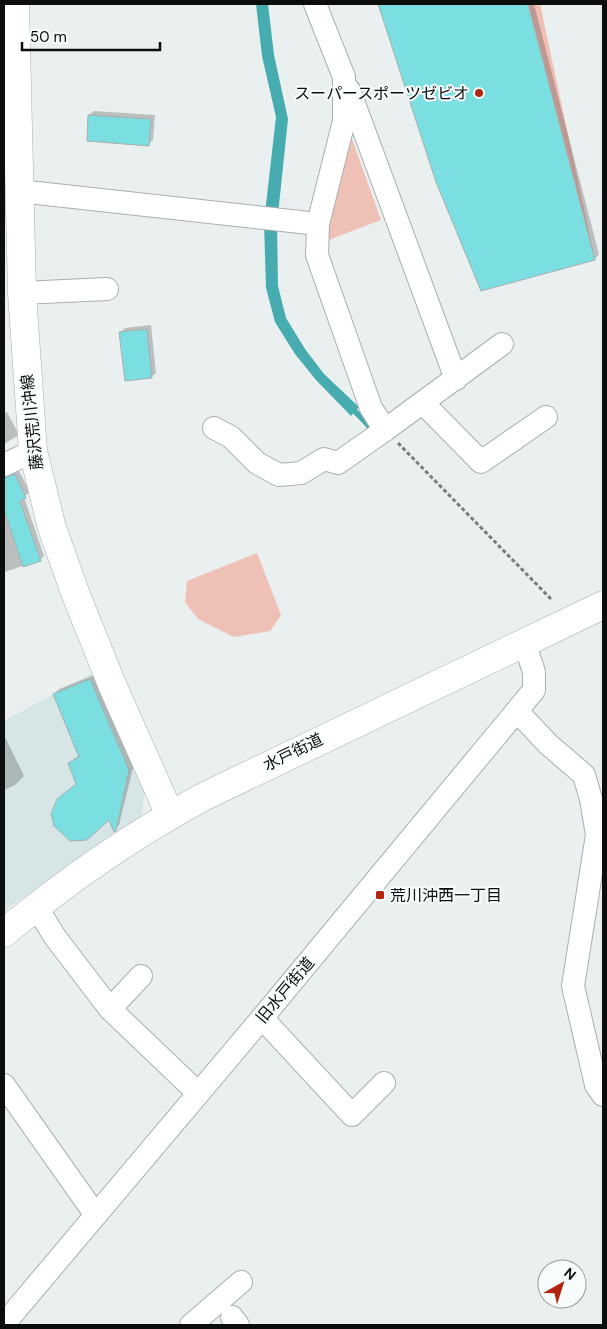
<svg xmlns="http://www.w3.org/2000/svg" width="607" height="1329" viewBox="0 0 607 1329" font-family="'DM Sans','Noto Sans JP',sans-serif">
<style>
.built{fill:#d6e5e5}
.green{fill:#efc0b6}
.water{fill:#47acaf}
.shadow{fill:#0003}
.lines{fill:none;stroke-linecap:round;stroke-linejoin:round}
.stream{stroke:#47acaf;stroke-width:5.5}
.building{fill:#7bdee0;stroke:#a9aeae}
.minor-casing{stroke:#aaafaf;stroke-width:24}
.major-casing{stroke:#aaafaf;stroke-width:29}
.highway-casing{stroke:#aaafaf;stroke-width:29}
.path{stroke:#7a7d7d;stroke-width:3;stroke-dasharray:4 2.5;stroke-linecap:butt}
.minor{stroke:#fff;stroke-width:22}
.major{stroke:#fff;stroke-width:28}
.highway{stroke:#fff;stroke-width:28}
.poi-dot{fill:#b1240d;stroke:#f7fcfc;stroke-width:2}
.labels{text-anchor:middle;dominant-baseline:central;stroke-width:4;stroke-linejoin:round;paint-order:stroke}
.poi-label{font-size:16px;fill:#0c0d0d;stroke:#f7fcfc;text-anchor:end}
.street-label{font-size:16px;fill:#0c0d0d;stroke:#f7fcfc}
</style>
<rect width="100%" height="100%" fill="#eaefef"/>
<!-- built -->
<polygon class="built" points="94,672 145,791 141,817 112,834 4,911 4,721"/>
<!-- green -->
<g class="green">
<polygon points="528,4 540,4 595,260"/>
<polygon points="347,125 381,220 331,239 322,253"/>
<polygon points="257,553 281,615 270,631 234,637 198,619 185,602 187,581"/>
</g>
<!-- water -->
<polygon class="water" points="256,4 268,4 274,55 288,119 277,224 278,286 286,318 305,349 324,374 359,407 351,416 316,380 295,354 275,322 266,288 264,222 276,117 262,56"/>
<!-- shadow -->
<g class="shadow">
<polygon points="379,4 534,4 599,254 595,259 437,182"/>
<polygon points="94,111 155,115 153,140 149,144 89,115"/>
<polygon points="151,325 156,373 151,377 121,332 125,328"/>
<polygon points="7,412 19,435 4,444 4,413"/>
<polygon points="19,471 30,492 24,497 44,556 40,560 5,572 4,576 4,475"/>
<polygon points="95,675 134,764 119,825 114,830 109,818 77,784 69,763 80,755 54,694 59,689"/>
<polygon points="4,735 24,776 15,785 4,790"/>
</g>
<g class="lines">
<!-- stream -->
<polyline class="stream" points="350,406 369,426"/>
</g>
<!-- building -->
<g class="building">
<polygon points="378,4 528,4 595,260 481,291 436,182"/>
<polygon points="88,115 151,119 149,146 87,141"/>
<polygon points="147,329 152,378 125,381 119,332"/>
<polygon points="15,474 26,498 20,501 41,561 23,567 4,510 4,478"/>
<polygon points="90,679 129,770 116,831 114,832 109,820 87,840 70,841 54,826 51,814 57,799 76,784 68,763 79,757 53,694"/>
</g>
<g class="lines">
<!-- minor casing -->
<g class="minor-casing">
<g id="minor">
<polyline points="315,4 344,77 344,121 318,224 317,255 371,408 385,430 502,344"/>
<polyline points="349,90 456,379"/>
<polyline points="19,191 318,224"/>
<polyline points="22,293 107,289"/>
<polyline points="423,403 481,462 546,417"/>
<polyline points="214,428 231,437 257,463 279,475 301,473 324,459 338,463 385,430"/>
<polyline points="4,465 33,451"/>
<polyline points="517,711 548,744 584,775 591,799 597,835 573,986 596,1085 603,1095"/>
<polyline points="36,906 55,937 110,1009 198,1093"/>
<polyline points="110,1009 141,976"/>
<polyline points="262,1018 352,1115 384,1083"/>
<polyline points="4,1085 95,1214"/>
<polyline points="232,1317 238,1325"/>
<polyline points="4,1324 262,1018 534,690 534,672 525,644"/>
<polyline points="191,1325 241,1282"/>
</g>
</g>
<!-- major casing -->
<g class="major-casing">
<polyline id="major" points="15,4 22,293 33,451 52,528 76,595 113,687 170,815"/>
</g>
<!-- highway casing -->
<g class="highway-casing">
<path id="highway" d="M4,933C65,882 133,835 203,797L603,605"/>
</g>
<!-- path -->
<polyline class="path" points="398,443 551,599"/>
<!-- minor -->
<use href="#minor" class="minor"/>
<!-- major -->
<use href="#major" class="major"/>
<!-- highway -->
<use href="#highway" class="highway"/>
</g>
<!-- markers -->
<g class="poi-dot">
<circle cx="479" cy="93" r="5"/>
<rect x="375" y="890" width="10" height="10" rx="2.5"/>
</g>
<g class="labels">
<!-- poi labels -->
<g class="poi-label">
<text x="469" y="93">スーパースポーツゼビオ</text>
<text x="390" y="895" text-anchor="start">荒川沖西一丁目</text>
</g>
<!-- street labels -->
<g class="street-label">
<text transform="translate(32 422) rotate(-96)">藤沢荒川沖線</text>
<text transform="translate(293 752) rotate(-26)">水戸街道</text>
<text transform="translate(285 990) rotate(-50)">旧水戸街道</text>
</g>
</g>
<!-- border -->
<rect width="607" height="1329" fill="none" stroke="#0c0d0d" stroke-width="10"/>
<!-- north arrow -->
<g transform="translate(562 1284) rotate(39)"><circle r="24" fill="#f7fcfc" stroke="#999c9c"/>
<path d="M0-4L9 19L0 12L-9 19Z" fill="#b1240d"/>
<text y="-8" font-size="14" font-weight="bold" text-anchor="middle" fill="#0c0d0d">N</text>
</g>
<!-- scale -->
<path d="M22 42v8h138v-8" fill="none" stroke="#0c0d0d" stroke-width="2.5"/>
<text x="30" y="42" font-size="15" fill="#0c0d0d" stroke="#f7fcfc" stroke-width="4" paint-order="stroke">50 m</text>
</svg>
